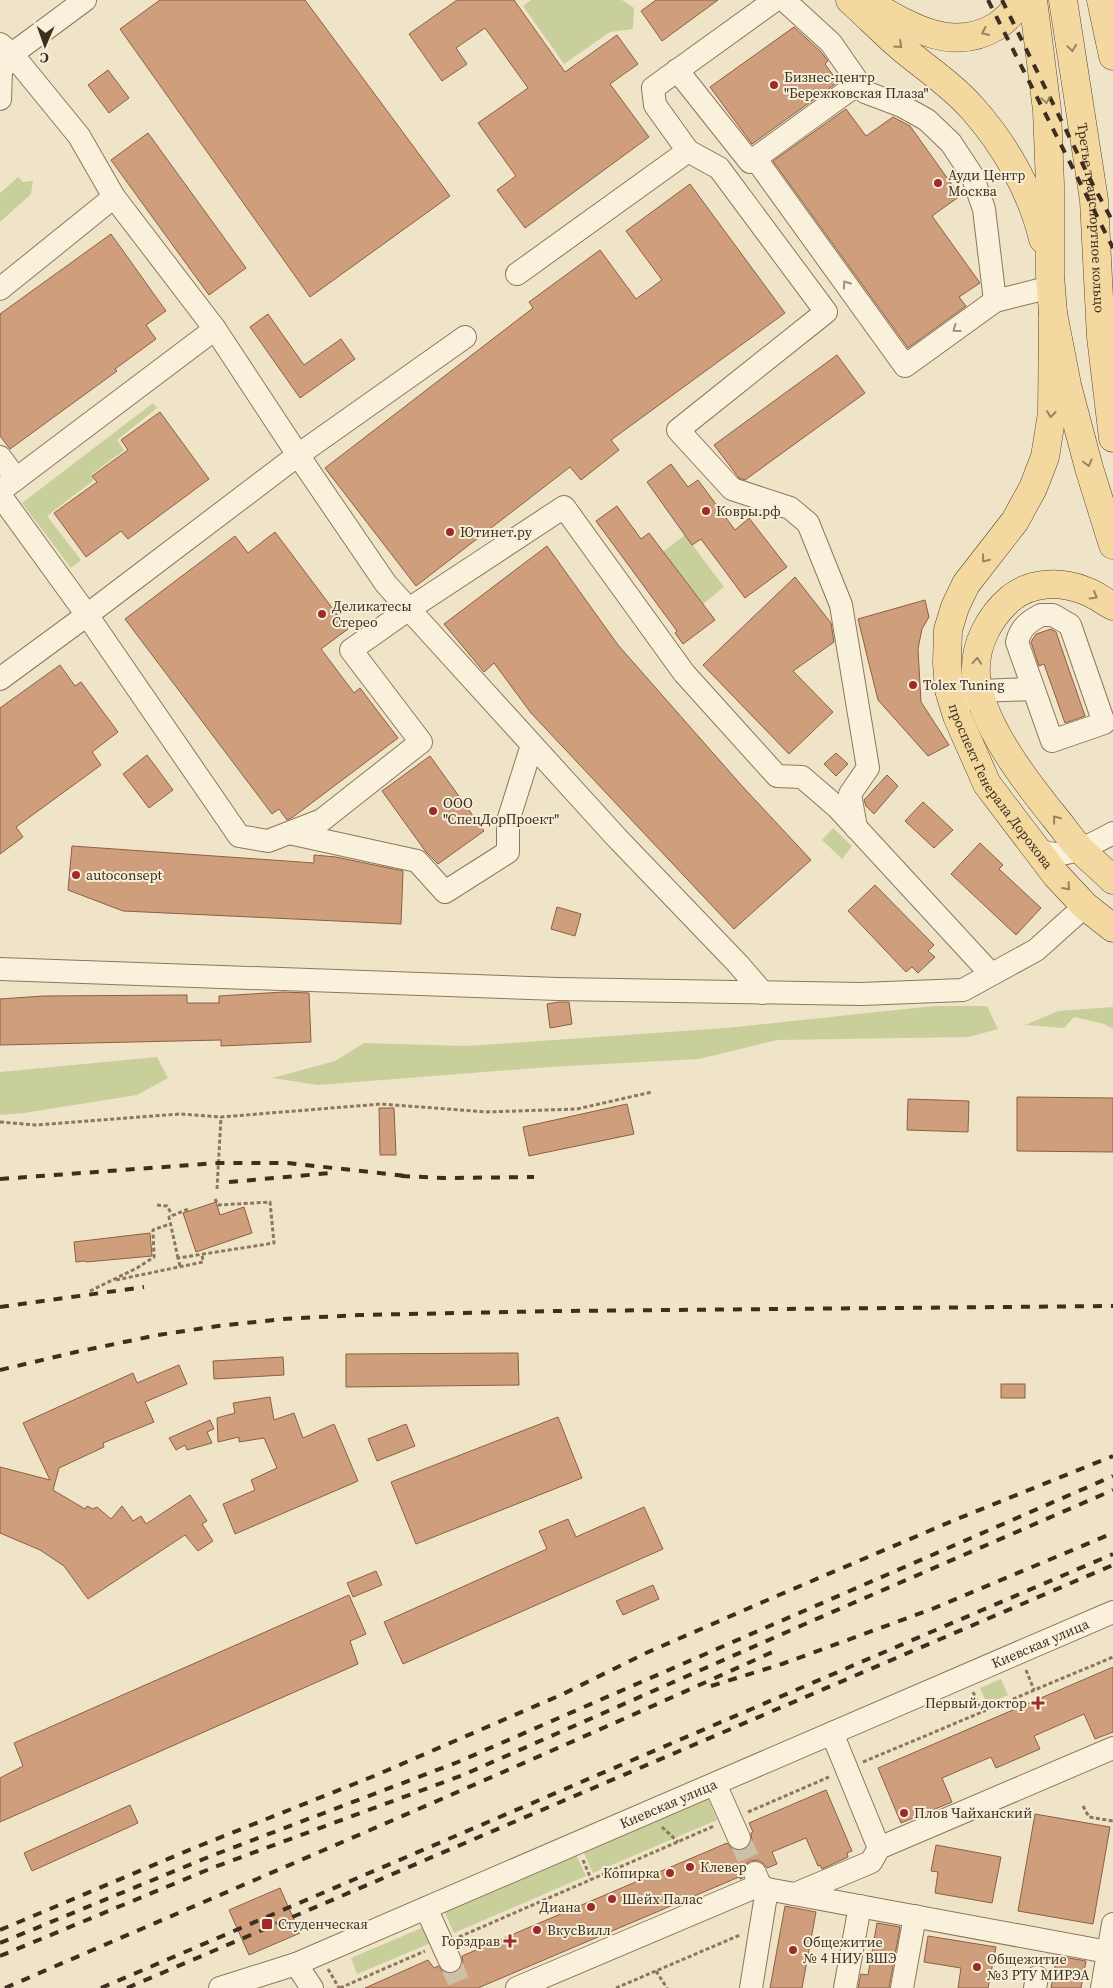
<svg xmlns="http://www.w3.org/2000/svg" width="1113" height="1988" viewBox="0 0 1113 1988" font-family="'Source Serif 4',serif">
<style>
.green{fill:#c9cf9b}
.building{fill:#cf9f7d;stroke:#8d5f41}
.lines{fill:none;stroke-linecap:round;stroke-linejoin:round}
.minor-tunnel{stroke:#ccc0a6;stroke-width:22;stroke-dasharray:22 11;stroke-linecap:butt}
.minor-casing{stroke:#8d765c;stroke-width:24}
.major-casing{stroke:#5b4430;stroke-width:29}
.path{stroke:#8d765c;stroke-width:3;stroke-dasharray:4 2.5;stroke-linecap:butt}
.minor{stroke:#faf1dc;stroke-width:22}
.major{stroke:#f3d9a0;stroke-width:28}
.rail{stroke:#3d2e20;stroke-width:4;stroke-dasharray:9 9;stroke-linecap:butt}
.oneway{stroke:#988460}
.oneway2{stroke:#9c907e}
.poi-dot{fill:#9e2a2b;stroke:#f7eed8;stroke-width:2}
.labels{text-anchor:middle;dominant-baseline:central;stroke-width:4;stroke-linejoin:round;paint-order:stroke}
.poi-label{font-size:14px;fill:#3d2e20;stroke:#f7eed8;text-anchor:start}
.street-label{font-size:14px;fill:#3d2e20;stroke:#f7eed8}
</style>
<rect width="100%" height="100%" fill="#f0e4c8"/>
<!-- green -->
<g class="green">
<polygon points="531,0 622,0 634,8 633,29 610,32 564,64 523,6"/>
<polygon points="18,177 23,182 33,181 31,194 0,222 0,193"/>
<polygon points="153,403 157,408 117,440 124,450 91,475 94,480 47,516 81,560 71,568 22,503"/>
<polygon points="685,535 724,587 703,604 663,552"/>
<polygon points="833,828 852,846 842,859 822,840"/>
<polygon points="934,1006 987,1006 998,1029 969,1037 777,1040 699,1059 550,1067 318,1085 272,1078 335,1061 364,1043 467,1046 726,1028"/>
<polygon points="1113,1007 1113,1029 1104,1024 1074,1017 1064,1028 1025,1025 1058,1011"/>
<polygon points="157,1057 168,1078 137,1095 24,1113 0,1115 0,1072"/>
<polygon points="1001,1679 1008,1695 987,1704 980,1688"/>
<polygon points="707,1796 717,1820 593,1873 582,1849"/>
<polygon points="575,1852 586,1876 454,1933 443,1909"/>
<polygon points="424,1927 431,1943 357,1974 351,1958"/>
</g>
<!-- building -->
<g class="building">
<polygon points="160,0 305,0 450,196 310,297 120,29"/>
<polygon points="457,0 514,0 565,72 617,35 638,64 610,84 649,137 525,228 497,190 516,176 478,123 528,88 485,28 456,48 467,64 442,81 409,34"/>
<polygon points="656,0 718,0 662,41 641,11"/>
<polygon points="794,27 821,52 828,61 825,64 838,82 752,144 710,87"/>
<polygon points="108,70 129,98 109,113 88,85"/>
<polygon points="846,109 866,136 893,117 910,126 960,196 932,216 980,283 959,297 966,306 908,348 773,161"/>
<polygon points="148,133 246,268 209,295 111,160"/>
<polygon points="690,184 785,313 611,440 619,450 581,480 570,467 416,586 325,468 533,308 529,302 600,250 636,299 662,280 626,231"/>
<polygon points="111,234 166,311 146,325 156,339 115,369 117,371 10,449 0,436 0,314"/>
<polygon points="268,314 304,365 341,339 355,359 300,398 250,327"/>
<polygon points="837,355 865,393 745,480 739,478 714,445"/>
<polygon points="160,412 209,479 128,539 121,531 86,557 54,513 97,482 92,476 128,450 121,440"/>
<polygon points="671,464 688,487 698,480 735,530 749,518 787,567 745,598 701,539 692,545 647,482"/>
<polygon points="617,506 641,539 649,533 715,620 683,644 675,633 677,631 596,521"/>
<polygon points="275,532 348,629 321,649 354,693 360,688 398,738 293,817 287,820 279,809 272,814 125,619 235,536 248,553"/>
<polygon points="547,546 618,645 742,786 811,860 734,929 531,713 494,663 484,672 444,624"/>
<polygon points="795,577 831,623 834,642 793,671 833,712 789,754 703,665"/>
<polygon points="925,600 929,617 922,629 918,649 921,702 949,745 928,756 878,700 858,619"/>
<polygon points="1051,629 1056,632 1085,716 1065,723 1044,664 1039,666 1031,642 1036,634"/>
<polygon points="60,665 75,686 81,682 118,732 92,752 101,765 16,827 23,837 0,854 0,708"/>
<polygon points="836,753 848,764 836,776 824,764"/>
<polygon points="147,755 173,790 149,808 123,774"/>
<polygon points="430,756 484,831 438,864 426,852 382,791"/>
<polygon points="887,775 898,786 874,814 866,806 864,800"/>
<polygon points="923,802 953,830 934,848 905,821"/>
<polygon points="980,843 1003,865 999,869 1041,908 1016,935 951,874"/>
<polygon points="72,846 314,863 314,855 336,857 403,871 401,924 123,911 68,890"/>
<polygon points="875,885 934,945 928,951 935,957 918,973 912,967 906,972 848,911"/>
<polygon points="557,907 581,914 575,936 551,929"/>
<polygon points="283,992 309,993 311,1042 221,1046 221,1040 0,1045 0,999 43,996 187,995 187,1003 219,1003 219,996"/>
<polygon points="559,1002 569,1002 572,1024 550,1028 547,1004"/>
<polygon points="1017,1097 1113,1098 1113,1152 1017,1151"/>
<polygon points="908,1099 969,1101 968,1132 907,1130"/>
<polygon points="627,1104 634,1134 529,1156 523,1127"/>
<polygon points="379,1108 394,1108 396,1155 380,1155"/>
<polygon points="216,1202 220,1215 244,1207 252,1233 196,1252 183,1213"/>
<polygon points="150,1233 152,1256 86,1262 85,1261 76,1262 74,1242"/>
<polygon points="518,1353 519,1385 346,1387 346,1354"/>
<polygon points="283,1357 284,1375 214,1379 213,1361"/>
<polygon points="179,1365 187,1384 145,1402 154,1422 103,1443 104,1447 59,1468 53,1490 85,1509 87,1506 93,1509 97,1507 111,1519 122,1506 133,1521 141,1516 146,1524 190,1495 207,1521 202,1524 213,1541 198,1551 185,1535 88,1599 64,1566 40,1550 0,1533 0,1467 50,1480 23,1423 133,1373 137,1383"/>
<rect x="1001" y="1384" width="24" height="14"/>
<polygon points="270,1397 274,1420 294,1413 303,1438 334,1424 358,1481 235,1534 223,1504 255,1490 251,1480 277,1468 264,1438 239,1442 239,1437 218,1442 217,1418 235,1413 233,1403"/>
<polygon points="558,1417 582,1478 416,1544 391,1482"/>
<polygon points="210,1420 214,1429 207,1432 212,1443 187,1450 185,1445 176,1450 169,1438"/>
<polygon points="406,1424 415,1446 377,1461 368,1439"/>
<polygon points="644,1507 663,1549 403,1664 384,1622 547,1549 539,1531 568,1519 576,1537"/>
<polygon points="376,1571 382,1585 353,1597 347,1583"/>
<polygon points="653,1585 659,1599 623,1615 616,1601"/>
<polygon points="349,1595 366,1634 350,1641 358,1664 0,1822 0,1778 23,1766 14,1743"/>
<polygon points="1113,1667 1113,1732 1095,1739 1084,1714 1034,1736 1040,1749 996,1768 991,1757 942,1778 952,1802 901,1823 878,1768"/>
<polygon points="826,1790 852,1851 847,1853 848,1857 822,1869 820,1865 818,1866 806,1838 772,1852 777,1864 767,1868 763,1863 757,1860 750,1861 744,1865 742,1871 743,1878 740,1879 739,1877 478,1988 365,1988 428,1960 434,1968 438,1966 443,1972 449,1974 455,1973 461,1968 463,1962 462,1956 727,1843 732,1849 737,1851 744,1850 749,1846 752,1840 751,1833 753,1832 749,1823"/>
<polygon points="130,1805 138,1823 32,1871 24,1853"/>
<polygon points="1035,1814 1110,1827 1093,1924 1018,1911"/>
<polygon points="936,1845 1001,1857 992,1903 935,1893 938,1872 931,1871"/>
<polygon points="280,1888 300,1933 249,1955 229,1910"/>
<polygon points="785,1906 816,1912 802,1988 770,1988"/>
<polygon points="877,1923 900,1927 889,1988 858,1988 861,1974 868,1975"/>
<polygon points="928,1936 996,1947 988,1988 958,1988 961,1968 924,1962"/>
<polygon points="1057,1956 1086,1961 1081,1988 1051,1988"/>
</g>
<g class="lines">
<!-- minor-tunnel -->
<g class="minor-tunnel">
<polyline points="739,1838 755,1873"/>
<polyline points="450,1961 461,1988"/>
</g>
<!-- minor casing -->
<g class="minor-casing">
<g id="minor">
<polyline points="784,0 831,43 865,92 902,106 927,120 951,143 972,175 984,209 995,301 1051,287"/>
<polyline points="0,44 12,54 79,136 114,197 215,329 298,455 465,337"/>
<polyline points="677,70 750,162 859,83"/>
<polyline points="0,99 1,71 12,54 85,0"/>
<polyline points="688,151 719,168 826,312 678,430 732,489 790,508 808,523 841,605 868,768 850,794 856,828"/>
<polyline points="755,158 905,366 995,301"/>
<polyline points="517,274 688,151 655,105 653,88 775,0"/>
<polyline points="0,289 114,197"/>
<polyline points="0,457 16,479 4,488"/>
<polyline points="16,479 215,329"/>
<polyline points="0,495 87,615 239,836 268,841 322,820 421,742 351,650 409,609 564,507 684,673 777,776 802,777 838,808 991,974"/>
<path d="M1041,615H1053L1070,625L1104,723L1052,741L1017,642C1021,627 1028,622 1041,615Z"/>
<polyline points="0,679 87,615 298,455 386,584 617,838 738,964 763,993"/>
<polyline points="965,700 967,697 979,691 1033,689"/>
<polyline points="289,833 417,861 445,892 508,852 508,821 532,745"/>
<path d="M1030,841C1034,844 1038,849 1042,851C1066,861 1094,843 1113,833"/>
<polyline points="0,969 558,989 861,994 963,990 1036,950 1085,906"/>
<polyline points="832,1733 879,1848"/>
<polyline points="715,1784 739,1838"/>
<polyline points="755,1873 760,1885 767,1889 1113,1953"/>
<polyline points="795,1894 871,1862 879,1848 1113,1748"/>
<polyline points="426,1908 450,1961"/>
<polyline points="296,1964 312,1988"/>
<path id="s1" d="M220,1988L296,1964L1113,1612"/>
<polyline points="517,1988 760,1885"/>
<polyline points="751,1988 767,1889"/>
<polyline points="845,1988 860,1906"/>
<polyline points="902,1988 915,1916"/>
<polyline points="1035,1988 1037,1977"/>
<polyline points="1102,1988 1113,1924"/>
</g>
</g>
<!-- major casing -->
<g class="major-casing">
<g id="major">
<path d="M850,0C868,16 885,34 903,49C926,68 953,86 973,109C1005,145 1032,192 1043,239"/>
<polyline points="1033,0 1047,110 1050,185 1050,275 1053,313 1067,385 1089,468 1113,545"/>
<path id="s2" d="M1063,0L1094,200L1101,337L1113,438"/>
<polyline points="1101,0 1113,56"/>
<path d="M869,3C909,26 952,54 997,26C1005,20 1017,10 1019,0"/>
<path id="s3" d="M1053,313L1052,413L1045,457L1033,488L1015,521L966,584L955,607L948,630L947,663L949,690L957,716L987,784L1056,875L1085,906L1113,928"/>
<path d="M1113,606C1103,601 1094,593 1083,590C1060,581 1031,582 1011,598C989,617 974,645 976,675C980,723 1026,782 1056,819C1065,830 1073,842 1082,851C1092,861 1103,870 1113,880"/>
</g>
</g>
<!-- path -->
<g class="path">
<polyline points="0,1122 36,1125 180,1114 221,1117 381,1104 486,1112 577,1109 652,1092"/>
<polyline points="217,1189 221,1117"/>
<polyline points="157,1205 167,1206 172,1215"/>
<polyline points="178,1258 169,1217 188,1209"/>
<polyline points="180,1266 178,1258 274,1243 270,1202 218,1205 215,1199"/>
<polyline points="116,1280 203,1262 202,1254"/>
<polyline points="90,1291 137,1268 154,1257 153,1230 170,1224"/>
<polyline points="1026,1670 1034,1690"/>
<polyline points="973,1692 982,1712"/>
<polyline points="863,1762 1113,1657"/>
<polyline points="1083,1806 1089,1817 1113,1821"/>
<polyline points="748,1812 829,1777"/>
<polyline points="662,1827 678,1842"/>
<polyline points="583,1860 591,1879"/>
<polyline points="459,1937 714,1826"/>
<polyline points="328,1969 339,1988"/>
<polyline points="656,1971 667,1988"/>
<polyline points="340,1988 425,1951"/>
<polyline points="616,1988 740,1935"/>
</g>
<!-- minor -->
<use href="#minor" class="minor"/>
<!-- major -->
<use href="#major" class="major"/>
<!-- rail -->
<g class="rail">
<polyline points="988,0 1113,248"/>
<polyline points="1002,0 1093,185 1113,222"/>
<polyline points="401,1176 444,1178 534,1177"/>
<polyline points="0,1179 218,1163 288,1163 406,1176"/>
<polyline points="229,1182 331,1173"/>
<polyline points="0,1307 144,1287"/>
<polyline points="0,1370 76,1352 158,1335 218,1326 283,1319 359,1315 559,1311 1113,1306"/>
<polyline points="711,1686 782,1664 932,1609 1113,1533"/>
<polyline points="0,1930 194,1848 374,1776 563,1694 646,1653 779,1595 957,1519 1113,1456"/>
<polyline points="0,1943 211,1856 458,1762 1113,1476"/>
<polyline points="0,1956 212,1868 463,1775 805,1624 1113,1490"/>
<path d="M5,1988C263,1876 522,1766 779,1649"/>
<polyline points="101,1988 1113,1554"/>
<polyline points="127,1988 1113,1565"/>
</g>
</g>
<!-- one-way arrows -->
<defs><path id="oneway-chevron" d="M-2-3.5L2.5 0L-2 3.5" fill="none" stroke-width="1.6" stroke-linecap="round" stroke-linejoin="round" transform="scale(1.25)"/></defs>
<g class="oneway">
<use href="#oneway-chevron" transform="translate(985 32) rotate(156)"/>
<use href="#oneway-chevron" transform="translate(899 45) rotate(42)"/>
<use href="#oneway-chevron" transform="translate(1072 48) rotate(82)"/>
<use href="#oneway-chevron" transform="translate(1046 100) rotate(82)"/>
<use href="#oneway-chevron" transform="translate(1051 414) rotate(96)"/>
<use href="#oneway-chevron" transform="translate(1088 463) rotate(75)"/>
<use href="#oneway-chevron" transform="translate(985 559) rotate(128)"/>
<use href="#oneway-chevron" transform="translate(1094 596) rotate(30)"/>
<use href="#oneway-chevron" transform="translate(977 661) rotate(-86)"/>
<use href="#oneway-chevron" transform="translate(1056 819) rotate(-129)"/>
<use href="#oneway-chevron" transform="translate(1067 887) rotate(48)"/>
</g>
<g class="oneway2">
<use href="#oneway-chevron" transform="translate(846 284) rotate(-126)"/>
<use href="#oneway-chevron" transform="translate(956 329) rotate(144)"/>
</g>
<!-- markers -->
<g class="poi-dot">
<circle cx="774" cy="85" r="5"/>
<circle cx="938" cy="183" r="5"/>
<circle cx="706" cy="511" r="5"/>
<circle cx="450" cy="532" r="5"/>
<circle cx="322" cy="614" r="5"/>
<circle cx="913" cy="685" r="5"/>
<circle cx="433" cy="811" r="5"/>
<circle cx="76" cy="875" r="5"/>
<path d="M1035.5 1695.5h5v5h5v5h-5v5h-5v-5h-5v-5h5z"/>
<circle cx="904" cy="1813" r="5"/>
<circle cx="690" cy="1867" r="5"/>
<circle cx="670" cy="1873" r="5"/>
<circle cx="612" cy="1899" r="5"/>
<circle cx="591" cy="1907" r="5"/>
<rect x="261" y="1918" width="12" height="12" rx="2.5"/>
<circle cx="537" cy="1930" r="5"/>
<path d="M507.5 1933.5h5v5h5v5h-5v5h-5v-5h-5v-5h5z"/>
<circle cx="793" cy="1950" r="5"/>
<circle cx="977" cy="1967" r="5"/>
</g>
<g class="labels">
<!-- poi labels -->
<g class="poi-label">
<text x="784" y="77">Бизнес-центр<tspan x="784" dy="16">"Бережковская Плаза"</tspan></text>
<text x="948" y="175">Ауди Центр<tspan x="948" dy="16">Москва</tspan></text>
<text x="716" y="511">Ковры.рф</text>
<text x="460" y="532">Ютинет.ру</text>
<text x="332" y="606">Деликатесы<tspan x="332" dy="16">Стерео</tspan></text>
<text x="923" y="685">Tolex Tuning</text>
<text x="443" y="803">ООО<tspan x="443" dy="16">"СпецДорПроект"</tspan></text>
<text x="86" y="875">autoconsept</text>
<text x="1027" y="1703" text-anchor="end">Первый доктор</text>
<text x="914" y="1813">Плов Чайханский</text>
<text x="700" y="1867">Клевер</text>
<text x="660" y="1873" text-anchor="end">Копирка</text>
<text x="622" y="1899">Шейх Палас</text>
<text x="581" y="1907" text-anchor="end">Диана</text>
<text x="278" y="1924">Студенческая</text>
<text x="547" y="1930">ВкусВилл</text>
<text x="500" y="1941" text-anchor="end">Горздрав</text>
<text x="803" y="1942">Общежитие<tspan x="803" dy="16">№ 4 НИУ ВШЭ</tspan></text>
<text x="987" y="1959">Общежитие<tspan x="987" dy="16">№3 РТУ МИРЭА</tspan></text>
</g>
<!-- street labels -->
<g class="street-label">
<text stroke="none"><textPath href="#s2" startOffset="220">Третье транспортное кольцо</textPath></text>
<text stroke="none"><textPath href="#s3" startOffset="515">проспект Генерала Дорохова</textPath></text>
<text stroke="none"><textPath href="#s1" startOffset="890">Киевская улица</textPath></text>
<text stroke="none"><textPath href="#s1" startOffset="485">Киевская улица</textPath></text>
</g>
</g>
<!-- north arrow -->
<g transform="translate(45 45) rotate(182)" stroke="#f7eed8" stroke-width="4" paint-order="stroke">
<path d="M0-4L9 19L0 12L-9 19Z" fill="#3d2e20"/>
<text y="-8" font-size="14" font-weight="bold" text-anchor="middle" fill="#3d2e20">С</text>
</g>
</svg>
